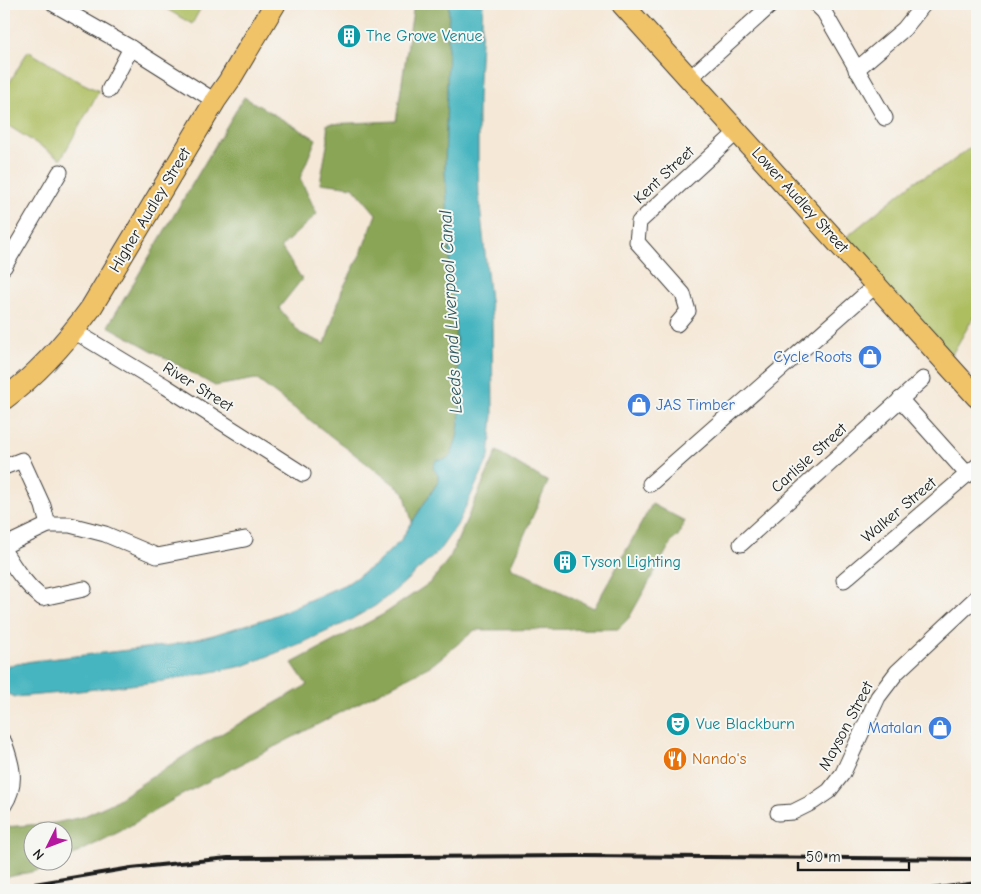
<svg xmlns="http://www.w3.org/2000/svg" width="981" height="894" viewBox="0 0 981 894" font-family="'Comic Neue',sans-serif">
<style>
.green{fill:#adbe61;stroke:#646d3e}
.forest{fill:#8aa557;stroke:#53603a}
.water{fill:#46b5c0;stroke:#31686e}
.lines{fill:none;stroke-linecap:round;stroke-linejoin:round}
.minor-casing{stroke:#3d3b38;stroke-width:17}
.highway-casing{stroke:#3d3b38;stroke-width:23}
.minor{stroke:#fff;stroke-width:15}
.highway{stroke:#f1c369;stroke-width:21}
.rail{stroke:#1c1c1c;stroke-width:4}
.labels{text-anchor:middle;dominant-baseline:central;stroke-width:4;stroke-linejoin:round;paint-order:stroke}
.culture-label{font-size:16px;fill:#0d838f;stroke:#f6f6f2;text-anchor:start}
.street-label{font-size:16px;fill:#1c1c1c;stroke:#f6f6f2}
.shop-label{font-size:16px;fill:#366cbe;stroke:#f6f6f2;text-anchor:end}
.food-label{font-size:16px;fill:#c56008;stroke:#f6f6f2;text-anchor:start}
.water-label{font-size:18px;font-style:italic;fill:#2d595e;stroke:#f6f6f2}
</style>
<rect width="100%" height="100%" fill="#f6f6f2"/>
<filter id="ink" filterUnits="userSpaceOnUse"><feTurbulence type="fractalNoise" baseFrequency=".02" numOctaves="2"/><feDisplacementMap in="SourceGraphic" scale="10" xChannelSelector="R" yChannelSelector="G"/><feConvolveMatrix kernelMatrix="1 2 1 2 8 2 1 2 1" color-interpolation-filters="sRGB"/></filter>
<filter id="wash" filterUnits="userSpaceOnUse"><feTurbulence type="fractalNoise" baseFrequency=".0096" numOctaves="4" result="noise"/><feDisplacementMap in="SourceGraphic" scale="20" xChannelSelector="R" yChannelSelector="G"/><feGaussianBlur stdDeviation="1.12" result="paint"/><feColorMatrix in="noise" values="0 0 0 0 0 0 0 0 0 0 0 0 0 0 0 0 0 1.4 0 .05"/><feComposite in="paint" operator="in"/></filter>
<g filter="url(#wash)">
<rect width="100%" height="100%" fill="#f5e8d7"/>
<!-- green -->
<g class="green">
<polygon points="158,4 203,4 192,24"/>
<polygon points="28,51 82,83 99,91 61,159 4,123 4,92"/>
<polygon points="976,143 977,311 947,363 839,243 915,181 946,166"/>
</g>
<!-- forest -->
<g class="forest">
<polygon points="414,4 449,4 445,172 448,198 449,248 454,302 461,409 457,439 452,455 445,460 438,475 438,482 412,522 404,492 256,379 215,386 108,326 244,97 316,139 300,178 317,214 281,247 302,279 279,308 300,333 325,344 342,290 361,253 376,214 353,187 320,183 328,140 327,124 396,121"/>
<polygon points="497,451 548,482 510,567 594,608 652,504 685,521 678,536 672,541 629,618 618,629 475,630 432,665 176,798 121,831 63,860 62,832 32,832 32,862 59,862 40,870 4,878 4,827 55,823 82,817 112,803 198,747 307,685 292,663 384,614 431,582 450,557"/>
</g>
<!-- water -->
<path class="water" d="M449,4H483L478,98V166L479,197L492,319L493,415L489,457L457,525L438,552L398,588L375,606L345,623L304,642L243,666L164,681L62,693L15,697L4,692V671L7,666L32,661L172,645L213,635L271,617L348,583L376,564L400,541L438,482V475L433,468L436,460C443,460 450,459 452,453C462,429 460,403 459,378C457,334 451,291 449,248C447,223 448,198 445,172Z"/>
</g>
<g filter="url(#ink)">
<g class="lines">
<!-- minor casing -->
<g class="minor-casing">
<g id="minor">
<polyline points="54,4 131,48 215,101"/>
<polyline points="816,4 824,12 885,118"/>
<polyline points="856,70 904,29 924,4"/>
<polyline points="690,78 772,4"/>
<polyline points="109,90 131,48"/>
<polyline points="4,267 60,172"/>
<polyline points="677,324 688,311 683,294 637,242 639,222 738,131"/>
<polyline points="74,331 165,386 303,474"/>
<polyline points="900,399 968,475"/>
<polyline points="4,467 22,460 43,506 48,525"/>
<polyline points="650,484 876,285"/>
<polyline points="741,544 923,379"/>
<polyline points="4,546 48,525 70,525 105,534 157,556 245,539"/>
<path d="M4,551C15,569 25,584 42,598L84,589"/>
<polyline points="844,580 977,466"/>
<path d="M4,742C12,764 18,784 4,805"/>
<polyline points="778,813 793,812 813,802 829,791 843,773 878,697 897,672 977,597"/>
</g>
</g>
<!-- highway casing -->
<g class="highway-casing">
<g id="highway">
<polyline points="622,4 977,397"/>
<path d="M4,399C38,374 66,342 91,308L215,101L229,81L275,4"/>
</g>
</g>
<!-- minor -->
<use href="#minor" class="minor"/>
<!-- highway -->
<use href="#highway" class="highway"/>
<!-- rail -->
<g class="rail">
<polyline points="4,889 131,868 228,858 580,856 977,859"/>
<polyline points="923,890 977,883"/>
</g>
</g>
</g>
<!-- icons -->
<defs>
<g id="building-disc" transform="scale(1.25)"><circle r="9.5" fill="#0f9aa8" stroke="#f6f6f2"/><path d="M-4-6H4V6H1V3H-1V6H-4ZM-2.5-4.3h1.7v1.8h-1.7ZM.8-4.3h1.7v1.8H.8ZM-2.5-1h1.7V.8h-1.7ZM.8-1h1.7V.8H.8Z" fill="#fff"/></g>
<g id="shop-disc" transform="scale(1.25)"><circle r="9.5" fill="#3f7fe0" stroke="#f6f6f2"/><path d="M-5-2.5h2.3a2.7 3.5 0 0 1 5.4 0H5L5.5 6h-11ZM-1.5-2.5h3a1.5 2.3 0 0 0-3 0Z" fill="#fff"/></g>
<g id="theatre-disc" transform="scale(1.25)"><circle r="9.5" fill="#0f9aa8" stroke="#f6f6f2"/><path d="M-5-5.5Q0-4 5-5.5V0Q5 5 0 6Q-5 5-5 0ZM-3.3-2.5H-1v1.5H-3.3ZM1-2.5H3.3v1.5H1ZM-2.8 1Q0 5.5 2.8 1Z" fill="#fff"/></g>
<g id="restaurant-disc" transform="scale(1.25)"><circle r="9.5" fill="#e8710a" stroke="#f6f6f2"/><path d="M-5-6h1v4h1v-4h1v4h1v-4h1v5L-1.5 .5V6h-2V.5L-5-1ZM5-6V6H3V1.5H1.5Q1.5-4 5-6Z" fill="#fff"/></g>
</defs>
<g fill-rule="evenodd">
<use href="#building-disc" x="349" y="36"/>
<use href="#shop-disc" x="870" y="357"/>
<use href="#shop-disc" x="639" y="405"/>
<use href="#building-disc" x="565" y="562"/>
<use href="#theatre-disc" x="678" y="724"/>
<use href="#shop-disc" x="940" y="728"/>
<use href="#restaurant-disc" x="675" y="759"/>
</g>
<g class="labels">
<!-- culture labels -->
<g class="culture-label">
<text x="366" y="36">The Grove Venue</text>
<text x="582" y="562">Tyson Lighting</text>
<text x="696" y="724">Vue Blackburn</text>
</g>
<!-- street labels -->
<g class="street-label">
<text transform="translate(664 175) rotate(-43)">Kent Street</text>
<text transform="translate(800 200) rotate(48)">Lower Audley Street</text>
<text transform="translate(150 210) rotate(-59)">Higher Audley Street</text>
<text transform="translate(198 387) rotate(32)">River Street</text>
<text transform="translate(809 458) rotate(-42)">Carlisle Street</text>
<text transform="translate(899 510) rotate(-40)">Walker Street</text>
<text transform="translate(846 726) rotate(-62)">Mayson Street</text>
</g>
<!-- shop labels -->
<g class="shop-label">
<text x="852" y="357">Cycle Roots</text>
<text x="656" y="405" text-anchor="start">JAS Timber</text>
<text x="922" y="728">Matalan</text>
</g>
<!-- food labels -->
<g class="food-label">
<text x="692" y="759">Nando's</text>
</g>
<!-- water labels -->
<g class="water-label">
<text transform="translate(451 312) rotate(-93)">Leeds and Liverpool Canal</text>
</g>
</g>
<!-- margin -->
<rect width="981" height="894" fill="none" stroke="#f6f6f2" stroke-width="20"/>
<!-- north arrow -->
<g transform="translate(48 846) rotate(228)"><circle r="24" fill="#f6f6f2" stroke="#9f9f9c"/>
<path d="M0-4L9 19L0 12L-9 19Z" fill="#b5179e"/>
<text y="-8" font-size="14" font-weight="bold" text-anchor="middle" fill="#1c1c1c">N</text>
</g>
<!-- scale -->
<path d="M798 862v8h111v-8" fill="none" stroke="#1c1c1c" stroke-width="2.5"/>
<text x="806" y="862" font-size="15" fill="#1c1c1c" stroke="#f6f6f2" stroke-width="4" paint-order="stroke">50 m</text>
</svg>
